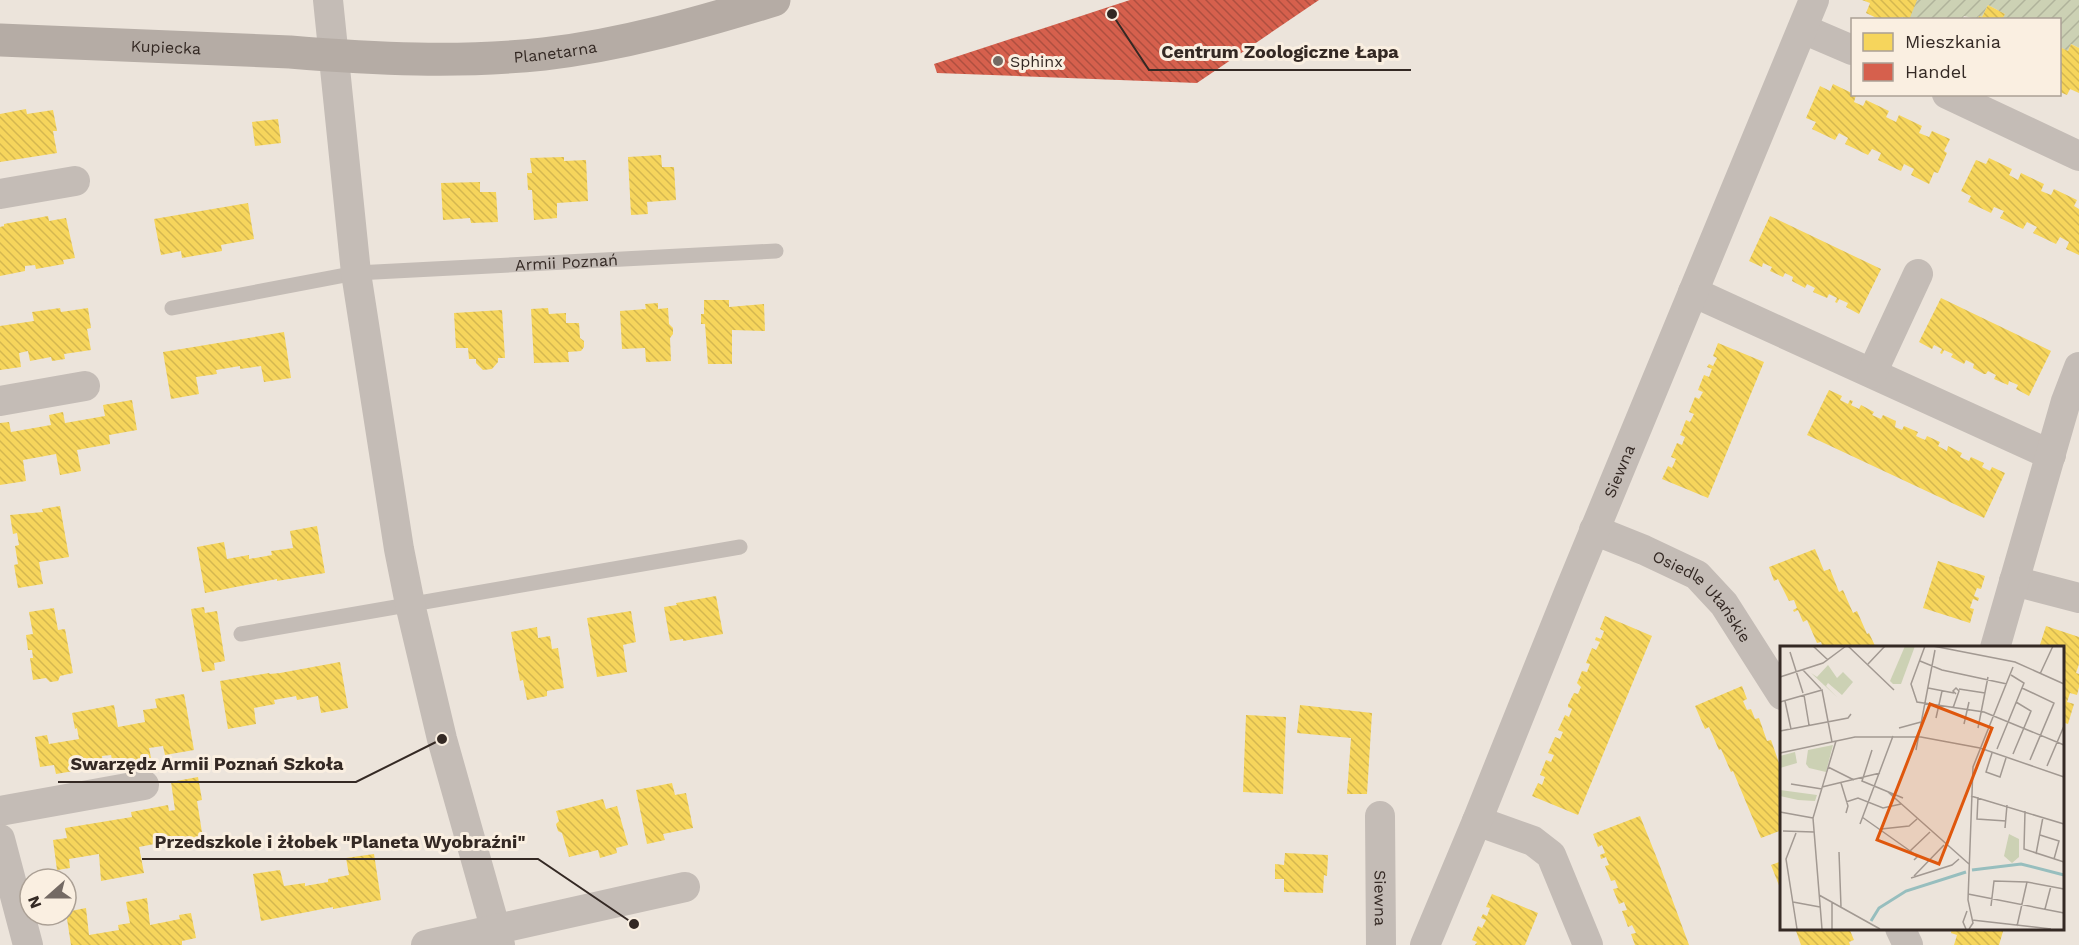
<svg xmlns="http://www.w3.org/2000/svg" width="2079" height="945" viewBox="0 0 2079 945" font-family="'Work Sans',sans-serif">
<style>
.garden{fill:url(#garden-furrows)}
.homes{fill:url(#homes-back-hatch)}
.shops{fill:url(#shops-back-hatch)}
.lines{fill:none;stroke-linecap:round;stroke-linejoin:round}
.lane{stroke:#c4bcb6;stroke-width:15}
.street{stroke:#c4bcb6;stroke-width:30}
.secondary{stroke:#b5aca5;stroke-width:33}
.poi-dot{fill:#746a64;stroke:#faefe1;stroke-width:2}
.labels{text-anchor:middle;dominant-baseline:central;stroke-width:6;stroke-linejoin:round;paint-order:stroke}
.street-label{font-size:16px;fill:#342924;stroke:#faefe1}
.poi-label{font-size:16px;fill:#342924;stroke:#faefe1;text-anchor:start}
.inset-river{fill:none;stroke:#97bebe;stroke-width:3}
.inset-road{fill:none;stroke:#a29992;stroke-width:1.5}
.view{fill:#df570d;fill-opacity:0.15;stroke:#df570d;stroke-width:3}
.inset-edge{fill:none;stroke:#342924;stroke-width:3}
.leader{fill:none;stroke:#342924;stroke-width:2}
.callout-dot{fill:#342924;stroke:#faefe1;stroke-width:2}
.callout-label{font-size:18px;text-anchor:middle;font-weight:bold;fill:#342924;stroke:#faefe1;stroke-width:6;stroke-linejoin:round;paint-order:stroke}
</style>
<defs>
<pattern id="garden-furrows" width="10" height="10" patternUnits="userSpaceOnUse" patternTransform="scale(1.5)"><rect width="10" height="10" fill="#ccd1b4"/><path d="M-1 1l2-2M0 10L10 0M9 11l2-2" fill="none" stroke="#b0b39b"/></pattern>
<pattern id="homes-back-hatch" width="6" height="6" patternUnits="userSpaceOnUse" patternTransform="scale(1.5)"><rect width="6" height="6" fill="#f6d55c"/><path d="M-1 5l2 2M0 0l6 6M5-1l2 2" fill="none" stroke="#d4b750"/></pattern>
<pattern id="shops-back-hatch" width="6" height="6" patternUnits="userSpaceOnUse" patternTransform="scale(1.5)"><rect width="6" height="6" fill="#d6604d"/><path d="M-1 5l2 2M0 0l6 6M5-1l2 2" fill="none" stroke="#ae4f40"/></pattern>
</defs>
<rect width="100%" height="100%" fill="#ece4db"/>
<!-- garden -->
<polygon class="garden" points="1917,0 2079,0 2079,48 2071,44 2068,51 2060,47 2060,20 2002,19 2005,14 1988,5 1982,17 1979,16 1977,19 1964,16 1962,19 1901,20"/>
<!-- homes -->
<g class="homes">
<polygon points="1862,0 1917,0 1909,20 1902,17 1900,20 1881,20 1866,13 1870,3"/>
<polygon points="1988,5 2005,14 2002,20 1977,20 1979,16 1982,17"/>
<polygon points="2071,44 2079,48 2079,93 2070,89 2067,95 2060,92 2060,47 2068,51"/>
<polygon points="1833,84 1856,95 1854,102 1863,106 1866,100 1889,111 1886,117 1896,122 1899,115 1922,126 1919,133 1929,137 1932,131 1950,139 1944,151 1947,153 1938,173 1934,172 1929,184 1911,175 1914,169 1904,164 1901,171 1878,160 1881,153 1872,149 1868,155 1845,144 1848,138 1839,133 1835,140 1812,129 1816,122 1806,118 1820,86 1830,91"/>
<polygon points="26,109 27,114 53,110 57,131 53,131 57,153 0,162 0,114"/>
<polygon points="278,119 281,143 255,146 252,122"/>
<polygon points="661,155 662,167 674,167 676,200 647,202 648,214 631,215 628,157"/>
<polygon points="564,157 564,161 586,160 588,201 557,203 557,218 534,220 532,190 528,190 527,173 532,173 530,158"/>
<polygon points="1989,158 2012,169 2009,175 2018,180 2021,173 2044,184 2041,191 2051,195 2054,189 2077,200 2074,206 2079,209 2079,255 2066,249 2069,242 2060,237 2056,244 2033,233 2037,227 2027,222 2023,229 2000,218 2004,211 1994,207 1991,213 1968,202 1971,196 1961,191 1976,160 1986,164"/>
<polygon points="480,182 480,192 496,192 498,222 471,223 470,218 443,220 441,183"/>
<polygon points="248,203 254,239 221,245 222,251 182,258 181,251 161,255 154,219"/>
<polygon points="48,216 49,221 66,218 75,258 63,260 64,264 36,269 35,265 25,266 25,271 0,276 0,227 4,226 4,224"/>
<polygon points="1770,216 1881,269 1859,314 1846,307 1848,303 1839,299 1837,303 1835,302 1837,298 1829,294 1827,298 1813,292 1815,288 1807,284 1805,288 1792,281 1793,277 1785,273 1783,277 1770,271 1772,267 1763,263 1762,267 1749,261"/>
<polygon points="1941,298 2051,351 2029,396 2016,389 2018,385 2009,381 2008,385 1994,379 1996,375 1988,371 1986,374 1984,374 1973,368 1974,364 1966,360 1964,364 1951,357 1953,354 1944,350 1942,354 1940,353 1942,349 1934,345 1932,349 1919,342"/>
<polygon points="704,300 729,300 729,307 764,304 765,331 732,330 732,364 708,364 705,324 701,324 701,314 704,314"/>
<polygon points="658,303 658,309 668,308 669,324 673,328 673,334 670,338 671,361 646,362 645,348 622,349 620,311 646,309 645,304"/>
<polygon points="60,308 61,312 88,308 91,328 87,329 91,350 64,354 65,359 52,361 51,357 30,361 28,351 19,353 21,367 0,370 0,326 34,321 32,312"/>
<polygon points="548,308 549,314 566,313 566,323 579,323 580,338 584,341 584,347 581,351 568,352 569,362 534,363 531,309"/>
<polygon points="502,310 505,358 498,358 498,362 492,369 483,370 476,363 476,359 469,359 468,348 456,348 454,313"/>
<polygon points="284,332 291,378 264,382 261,366 240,369 240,366 216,370 217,374 196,377 199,394 171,399 163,352"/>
<polygon points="1718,343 1764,362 1708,498 1662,479 1668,466 1672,468 1676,459 1671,457 1677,443 1682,445 1685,437 1680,435 1681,433 1686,420 1690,422 1694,414 1689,412 1695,397 1699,399 1703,392 1698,390 1704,375 1709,377 1712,369 1707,367 1709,364 1713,366 1717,358 1713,356"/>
<polygon points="1829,390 1842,396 1840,400 1848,404 1850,400 1853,401 1851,405 1859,409 1861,405 1874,412 1872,415 1881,419 1883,415 1896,421 1895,427 1902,430 1904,426 1918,432 1916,436 1925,440 1927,436 1940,442 1938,446 1947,451 1948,446 1962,453 1960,457 1969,461 1971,457 1984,463 1982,467 1990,471 1992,467 2005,473 1984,518 1807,435"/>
<polygon points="132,400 137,430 109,435 110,444 77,450 81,471 60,475 56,454 23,460 26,481 0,485 0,423 9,422 11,432 51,425 49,415 63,412 65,423 105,416 103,405"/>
<polygon points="60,506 69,557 39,562 43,584 18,588 14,565 18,564 15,546 19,545 17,533 13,534 10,515 43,512 42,509"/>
<polygon points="317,526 325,573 277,581 277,579 205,593 197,547 224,542 227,559 249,555 249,559 272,555 271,551 293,548 290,531"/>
<polygon points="1815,549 1824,571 1830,569 1839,592 1843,590 1853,613 1857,611 1867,634 1869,633 1876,648 1823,648 1821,642 1817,643 1807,620 1803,622 1798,610 1794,612 1793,610 1797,608 1794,600 1789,601 1778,579 1774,581 1769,567"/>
<polygon points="1938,561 1985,576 1981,589 1977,588 1974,596 1979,598 1978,601 1973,599 1970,608 1974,609 1970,623 1923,608"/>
<polygon points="716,596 723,634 683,641 683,639 670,641 664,607 677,605 676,603"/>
<polygon points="204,607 205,613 217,611 225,661 214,663 215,670 202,672 191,609"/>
<polygon points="54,608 58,630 65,629 73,673 60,676 58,681 50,682 46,678 33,680 30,658 33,658 32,650 28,650 26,635 33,634 29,612"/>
<polygon points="631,611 636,642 623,645 627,672 597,677 587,618"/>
<polygon points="1605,616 1652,636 1578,815 1532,796 1538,783 1542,785 1545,777 1540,775 1546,760 1551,762 1554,755 1548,753 1555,737 1560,739 1563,732 1558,730 1559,728 1565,715 1569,717 1572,709 1568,707 1568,705 1574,693 1578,694 1581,687 1577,683 1582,671 1587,672 1590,664 1586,663 1592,648 1596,650 1600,642 1595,640 1596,637 1601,639 1604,631 1600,629"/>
<polygon points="2046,626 2079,637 2079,664 2076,673 2079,674 2079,687 2077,695 2070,693 2067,702 2074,704 2068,724 2062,722 2062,648 2039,648"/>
<polygon points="537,627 538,638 550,636 552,649 558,648 564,688 547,691 547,696 527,700 523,680 520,681 511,632"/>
<polygon points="340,662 348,708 321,713 318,696 297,700 296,696 274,700 275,704 254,708 256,724 228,729 220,681 269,673 270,674 280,673"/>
<polygon points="1742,686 1747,699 1743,701 1747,710 1751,709 1755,719 1759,718 1767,741 1771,740 1779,763 1782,762 1782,830 1761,838 1733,771 1731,772 1721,749 1719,750 1709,727 1705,729 1695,706"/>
<polygon points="184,694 194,750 165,755 163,746 149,748 151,758 113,764 111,755 102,756 103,766 56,774 54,765 40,767 35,737 47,735 49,744 79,739 77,728 75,729 72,713 114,705 118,727 145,722 143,710 157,708 155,699"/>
<polygon points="1300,705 1372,713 1367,794 1347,794 1351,738 1297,733"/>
<polygon points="1246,715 1286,717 1283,794 1243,792"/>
<polygon points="198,777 202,800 197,801 204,845 199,846 199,841 181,845 180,839 139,847 144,873 101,881 99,854 69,859 70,868 57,870 53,840 67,838 65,828 132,817 131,812 168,805 169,811 175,810 171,782"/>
<polygon points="672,783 675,795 686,793 693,828 663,834 665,840 647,844 636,790"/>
<polygon points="603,799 606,809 617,806 628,845 616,848 617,853 600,858 598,850 569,857 562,833 558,831 556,824 559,821 556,811"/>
<polygon points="1640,816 1658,861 1689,945 1635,945 1631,934 1636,933 1632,925 1628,927 1622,911 1627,910 1624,902 1619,904 1613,889 1618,888 1615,880 1611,881 1605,866 1609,865 1606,857 1601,859 1600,855 1605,853 1602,845 1598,847 1593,834"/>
<polygon points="1285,853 1328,855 1327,876 1324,875 1323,893 1284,892 1284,879 1275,879 1275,864 1284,865"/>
<polygon points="374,854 381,900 333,909 333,907 261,921 253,874 280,870 284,886 305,883 305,886 328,882 328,879 349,875 346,858"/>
<polygon points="1782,861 1782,893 1771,865"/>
<polygon points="1492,894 1538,913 1525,945 1475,945 1477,942 1472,940 1478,926 1482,928 1486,920 1481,918 1483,914 1487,916 1490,908 1486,907"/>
<polygon points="147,898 150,925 180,919 179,915 191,913 196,938 182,941 182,945 71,945 66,912 86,908 89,935 119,930 118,925 130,923 126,902"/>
<polygon points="1795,928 1849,928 1854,940 1849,942 1850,945 1801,945"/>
<polygon points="1952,928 2004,928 1999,945 1954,945 1957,935 1951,933"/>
</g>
<!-- shops -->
<polygon class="shops" points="1130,0 1319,0 1197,83 937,73 934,64"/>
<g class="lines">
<!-- lane -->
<g class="lane">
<path id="s1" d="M172,308L356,273L776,251"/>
<polyline points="241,634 740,547"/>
</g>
<!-- street -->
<g class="street">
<polyline points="328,0 356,273 399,549 410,604 442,739 500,945"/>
<polyline points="1803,29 1852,50"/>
<polyline points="1947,94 2079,156"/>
<polyline points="0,194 75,181"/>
<polyline points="1693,292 2051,455"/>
<polyline points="1872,373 1918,274"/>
<polyline points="0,401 85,386"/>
<path id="s2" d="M1594,530L1644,550L1697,575L1724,604L1782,695"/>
<polyline points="2014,581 2079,598"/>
<polyline points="1995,648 2066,401 2079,367"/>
<polyline points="0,811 144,785"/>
<path id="s3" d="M1380,816L1381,945"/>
<polyline points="1477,821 1533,841 1551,855 1588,945"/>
<polyline points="0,839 28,945"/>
<polyline points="1900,928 1908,945"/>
<polyline points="426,945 685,887"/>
<path id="s4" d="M1425,945L1477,821L1569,592L1814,0"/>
</g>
<!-- secondary -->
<path class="secondary" id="s5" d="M0,40L290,52C374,59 460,63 544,54C622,45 699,23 774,0"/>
</g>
<!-- markers -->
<circle class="poi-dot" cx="998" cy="61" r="6"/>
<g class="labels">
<!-- street labels -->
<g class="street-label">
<text stroke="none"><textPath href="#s5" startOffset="166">Kupiecka</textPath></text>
<text stroke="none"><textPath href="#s5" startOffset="556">Planetarna</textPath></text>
<text stroke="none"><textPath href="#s1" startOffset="398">Armii Poznań</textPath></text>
<text stroke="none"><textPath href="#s4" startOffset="512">Siewna</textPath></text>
<text stroke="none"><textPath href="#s2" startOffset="130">Osiedle Ułańskie</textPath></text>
<text stroke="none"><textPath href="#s3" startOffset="82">Siewna</textPath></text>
</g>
<!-- poi labels -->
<g class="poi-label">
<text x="1010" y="61">Sphinx</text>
</g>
</g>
<!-- overview -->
<g transform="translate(1780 646)">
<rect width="284" height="284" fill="#ece4db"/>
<path d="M53,99L46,126L29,122L26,118L28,104ZM0,144L37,149L35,155L18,154L0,150Z" fill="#ccd1b4"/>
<path d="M15,106L17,117L0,122V110Z" fill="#ccd1b4"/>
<path d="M125,0H135L121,38H113L110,35Z" fill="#ccd1b4"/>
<path d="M48,19L57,32L63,26L73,36L62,49L48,37L46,40L58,52L31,27L37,31ZM229,188L239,193V211L232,217L224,210Z" fill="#ccd1b4"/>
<path class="inset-river" d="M192,224L241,218L284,229M91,275L99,262L126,245L186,226"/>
<path class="inset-road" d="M33,0L48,14M68,0L114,44M145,0L131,38L137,56L204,66L284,99M153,0L235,16L284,38M10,6L23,47M140,15L162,24L227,38M88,18L105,0M23,24L41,43M260,28L273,0M0,31L43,17L66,0M148,42L174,47M242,42L274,57L250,114M179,43L205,47M24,49L29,79M5,55L11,83M0,56L42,44L52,96M173,62L179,45L176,42L173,45L176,48M156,72L162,45M184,78L189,56M119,82L141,76M198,82L208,31M0,85L68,72L71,68M217,103L244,37L231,29M92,104L82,135L123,152M136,104L155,4M0,107L75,91H141L200,102L284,131M212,107L206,126L220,131L226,112M233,108L251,65L236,56M267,120L284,80M48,121L74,134M61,137L68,160L66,167M11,138L42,143M42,141L100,127M108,146L189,218M191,150L284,178M198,151L197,173L226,175M66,156L78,152L103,162L121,158M245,165L244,203L284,216M0,166L33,172M82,171L133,207L137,211L134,214M80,178L113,90M225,182L227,159M101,183L129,180L137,173M3,185L34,186M16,187L6,213L17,283M260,189L279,195L274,213M130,205L150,186M59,206L61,261M256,208L263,171M134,230L164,199M131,232L172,219L179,213M188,248L284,267M39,249L100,283M13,256L40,261M52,257V283M211,260L214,235L247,236L284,243M265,263L271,240M192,274L271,283M237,280L247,236M42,283L33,172L56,95M186,283L183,276L187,265M189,283L193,277L188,254L193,121L233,21"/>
<path class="view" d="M150,58L212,82L159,218L97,194Z"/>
<rect width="284" height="284" class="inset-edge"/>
</g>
<!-- callouts -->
<path class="leader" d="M1112 14L1149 70H1411M442 739L356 782H58M634 924L538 859H142"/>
<g class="callout-dot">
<circle cx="1112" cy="14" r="6"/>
<circle cx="442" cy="739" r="6"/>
<circle cx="634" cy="924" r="6"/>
</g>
<g class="callout-label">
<text x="1280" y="58">Centrum Zoologiczne Łapa</text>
<text x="207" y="770">Swarzędz Armii Poznań Szkoła</text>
<text x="340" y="848">Przedszkole i żłobek "Planeta Wyobraźni"</text>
</g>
<!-- legend -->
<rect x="1851" y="18" width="210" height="78" fill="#faefe1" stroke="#aba095" stroke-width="1.5"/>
<rect x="1863" y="33" width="30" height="18" fill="#f6d55c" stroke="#aba095" stroke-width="1.5"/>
<text x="1905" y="48" font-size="18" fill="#342924">Mieszkania</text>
<rect x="1863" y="63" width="30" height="18" fill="#d6604d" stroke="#aba095" stroke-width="1.5"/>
<text x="1905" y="78" font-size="18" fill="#342924">Handel</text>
<!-- north arrow -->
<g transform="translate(48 897) rotate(249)"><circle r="28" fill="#faefe1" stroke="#aba095" stroke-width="1.5"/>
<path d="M0-4.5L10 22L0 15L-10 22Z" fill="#746a64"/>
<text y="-9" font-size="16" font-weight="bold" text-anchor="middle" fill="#342924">N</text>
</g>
</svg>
